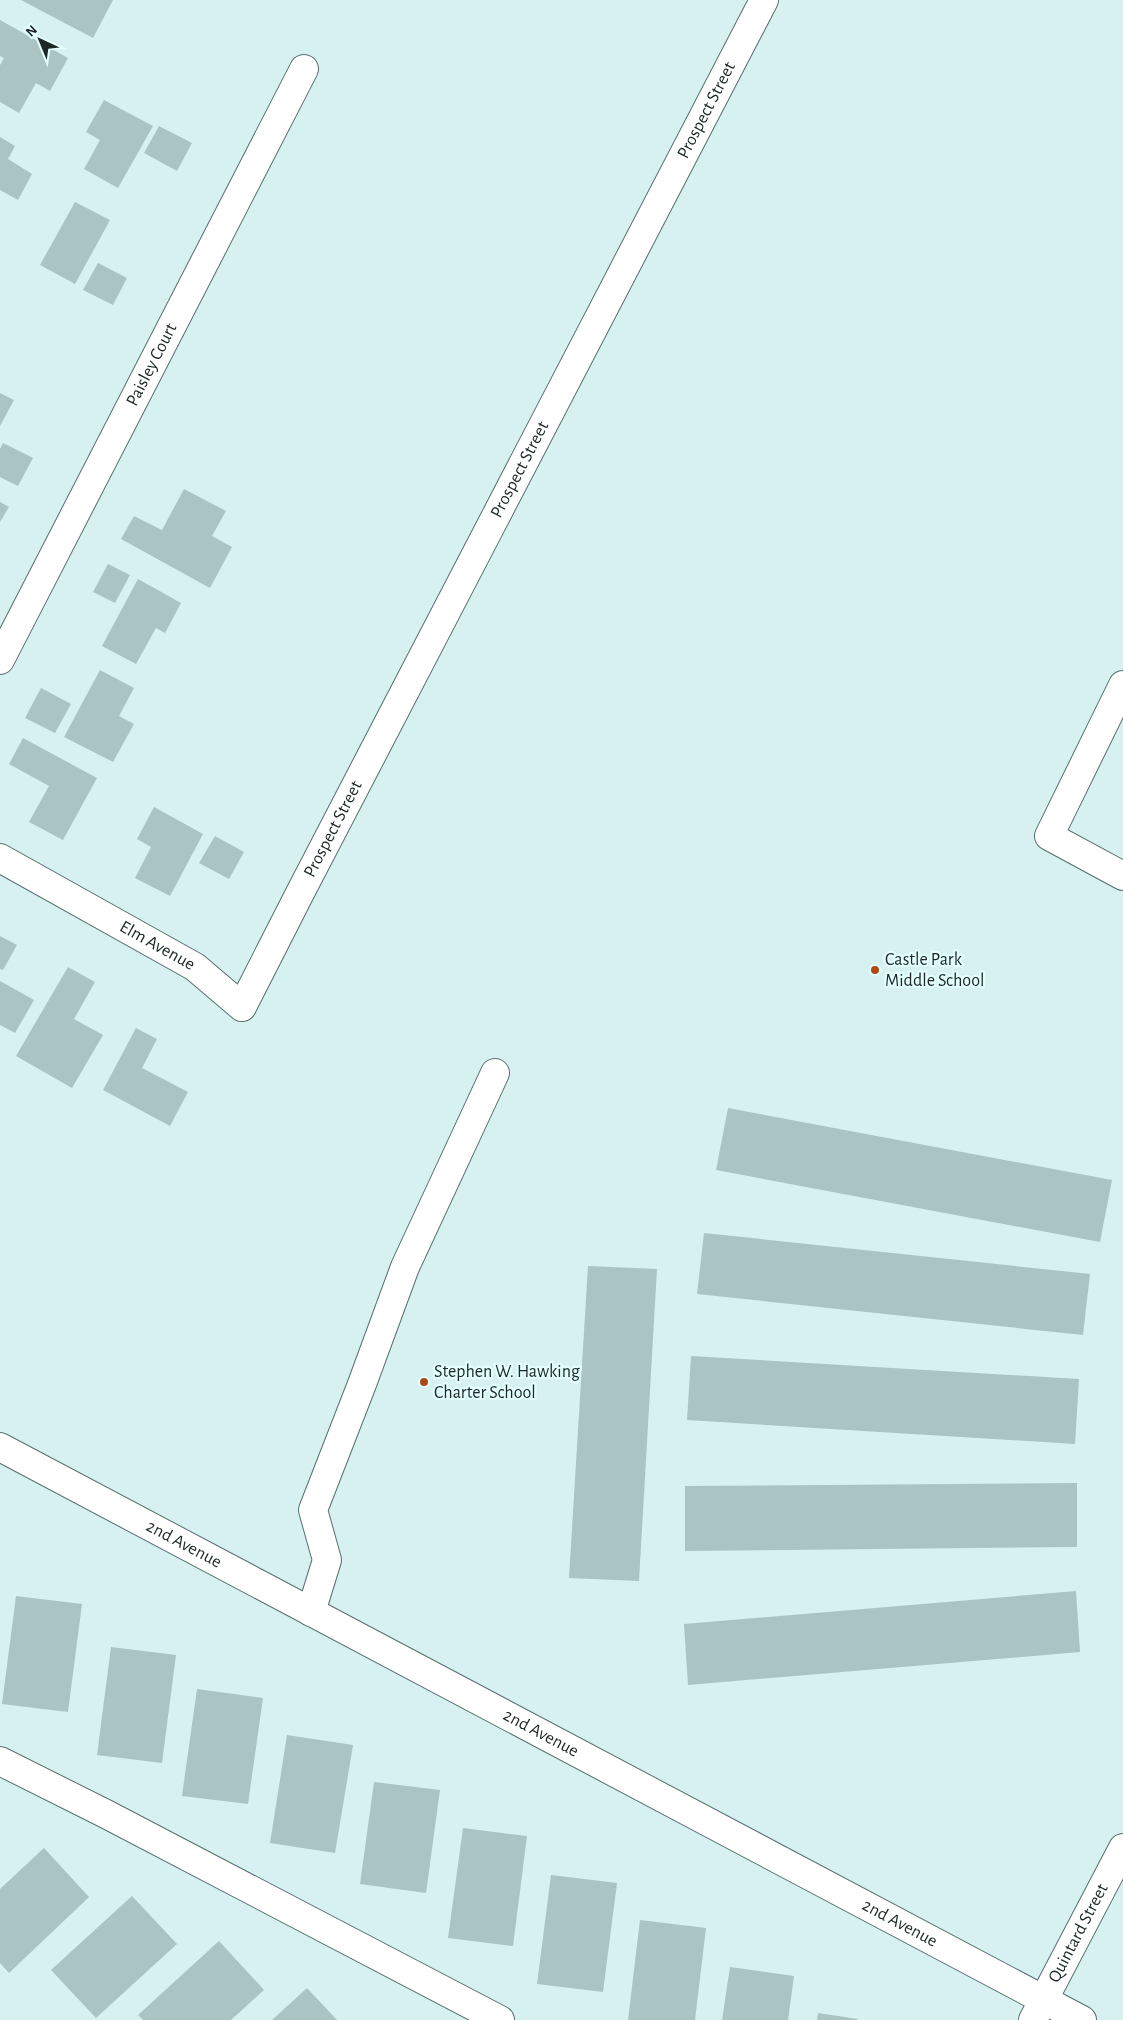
<svg xmlns="http://www.w3.org/2000/svg" width="1123" height="2020" viewBox="0 0 1123 2020" font-family="'Alegreya Sans',sans-serif">
<style>
.building{fill:#aac4c3}
.lines{fill:none;stroke-linecap:round;stroke-linejoin:round}
.minor-casing{stroke:#566f6e;stroke-width:30}
.minor{stroke:#fff;stroke-width:28}
.poi-dot{fill:#ad4a14;stroke:#e3fffe;stroke-width:2}
.labels{text-anchor:middle;dominant-baseline:central;stroke-width:4.5;stroke-linejoin:round;paint-order:stroke}
.street-label{font-size:18px;fill:#1c2726;stroke:#e3fffe}
.poi-label{font-size:18px;fill:#1c2726;stroke:#e3fffe;text-anchor:start}
</style>
<rect width="100%" height="100%" fill="#d6f1f0"/>
<!-- building -->
<g class="building">
<polygon points="21,0 113,0 93,38"/>
<polygon points="0,20 68,58 50,91 36,83 19,113 0,102 0,65 4,58 0,56"/>
<polygon points="104,100 153,126 118,188 84,169 100,140 86,132"/>
<polygon points="159,126 192,143 177,171 144,153"/>
<polygon points="0,137 15,146 8,159 32,174 18,200 0,190"/>
<polygon points="75,202 110,220 75,284 40,265"/>
<polygon points="98,263 127,278 113,305 83,290"/>
<polygon points="0,393 14,400 0,426"/>
<polygon points="3,443 33,458 18,486 0,477 0,449"/>
<polygon points="184,489 226,511 212,536 232,547 210,588 121,539 134,516 162,530"/>
<polygon points="0,502 9,507 0,522"/>
<polygon points="108,564 130,575 115,603 93,592"/>
<polygon points="138,579 181,603 165,633 156,628 136,664 102,646"/>
<polygon points="100,670 134,688 119,716 134,724 113,762 64,737"/>
<polygon points="41,688 71,704 55,733 25,718"/>
<polygon points="23,738 97,778 63,840 29,822 49,786 9,764"/>
<polygon points="154,807 203,834 170,896 135,878 151,847 137,839"/>
<polygon points="215,836 244,852 229,879 199,863"/>
<polygon points="0,936 17,945 3,970 0,969"/>
<polygon points="68,967 95,982 74,1019 103,1035 72,1088 16,1056"/>
<polygon points="0,981 34,1000 15,1033 0,1025"/>
<polygon points="136,1028 157,1039 142,1068 188,1092 170,1126 103,1090"/>
<polygon points="728,1108 1112,1180 1100,1242 716,1170"/>
<polygon points="704,1233 1090,1274 1083,1335 697,1294"/>
<polygon points="588,1266 657,1269 639,1581 569,1578"/>
<polygon points="691,1356 1079,1379 1075,1444 687,1420"/>
<polygon points="1077,1483 1077,1547 685,1551 685,1486"/>
<polygon points="1076,1591 1080,1652 688,1685 684,1624"/>
<polygon points="16,1596 82,1604 68,1712 2,1704"/>
<polygon points="111,1647 176,1655 162,1763 97,1755"/>
<polygon points="197,1689 263,1698 248,1804 182,1796"/>
<polygon points="287,1735 353,1745 335,1853 270,1843"/>
<polygon points="374,1782 440,1790 426,1893 360,1884"/>
<polygon points="463,1828 527,1836 513,1946 448,1938"/>
<polygon points="44,1848 89,1897 9,1973 0,1963 0,1889"/>
<polygon points="551,1875 617,1883 603,1992 537,1984"/>
<polygon points="132,1896 177,1944 96,2018 51,1970"/>
<polygon points="640,1920 706,1928 695,2020 628,2020"/>
<polygon points="219,1941 264,1990 231,2020 143,2020 138,2015"/>
<polygon points="730,1967 794,1976 788,2020 722,2020"/>
<polygon points="307,1988 337,2020 272,2020"/>
<polygon points="818,2013 858,2019 857,2020 817,2020"/>
</g>
<g class="lines">
<!-- minor casing -->
<g class="minor-casing">
<g id="minor">
<path id="s1" d="M0,660L304,69"/>
<polyline points="1123,685 1049,836 1123,876"/>
<path id="s2" d="M0,858L195,967L242,1007L300,893L764,0"/>
<path id="s3" d="M0,1447L1082,2020"/>
<polyline points="311,1612 327,1560 313,1510 362,1384 405,1267 495,1073"/>
<polyline points="0,1761 106,1814 500,2020"/>
<path id="s4" d="M1033,2020L1123,1848"/>
</g>
</g>
<!-- minor -->
<use href="#minor" class="minor"/>
</g>
<!-- markers -->
<g class="poi-dot">
<circle cx="875" cy="970" r="5"/>
<circle cx="424" cy="1382" r="5"/>
</g>
<g class="labels">
<!-- street labels -->
<g class="street-label">
<text stroke="none"><textPath href="#s2" startOffset="1295">Prospect Street</textPath></text>
<text stroke="none"><textPath href="#s1" startOffset="332">Paisley Court</textPath></text>
<text stroke="none"><textPath href="#s2" startOffset="890">Prospect Street</textPath></text>
<text stroke="none"><textPath href="#s2" startOffset="485">Prospect Street</textPath></text>
<text stroke="none"><textPath href="#s2" startOffset="180">Elm Avenue</textPath></text>
<text stroke="none"><textPath href="#s3" startOffset="208">2nd Avenue</textPath></text>
<text stroke="none"><textPath href="#s3" startOffset="612">2nd Avenue</textPath></text>
<text stroke="none"><textPath href="#s3" startOffset="1018">2nd Avenue</textPath></text>
<text stroke="none"><textPath href="#s4" startOffset="98">Quintard Street</textPath></text>
</g>
<!-- poi labels -->
<g class="poi-label">
<text x="885" y="960">Castle Park<tspan x="885" dy="21">Middle School</tspan></text>
<text x="434" y="1372">Stephen W. Hawking<tspan x="434" dy="21">Charter School</tspan></text>
</g>
</g>
<!-- north arrow -->
<g transform="translate(40 40) rotate(316)" stroke="#e3fffe" stroke-width="4" paint-order="stroke">
<path d="M0-4L9 19L0 12L-9 19Z" fill="#1c2726"/>
<text y="-8" font-size="14" font-weight="bold" text-anchor="middle" fill="#1c2726">N</text>
</g>
</svg>
